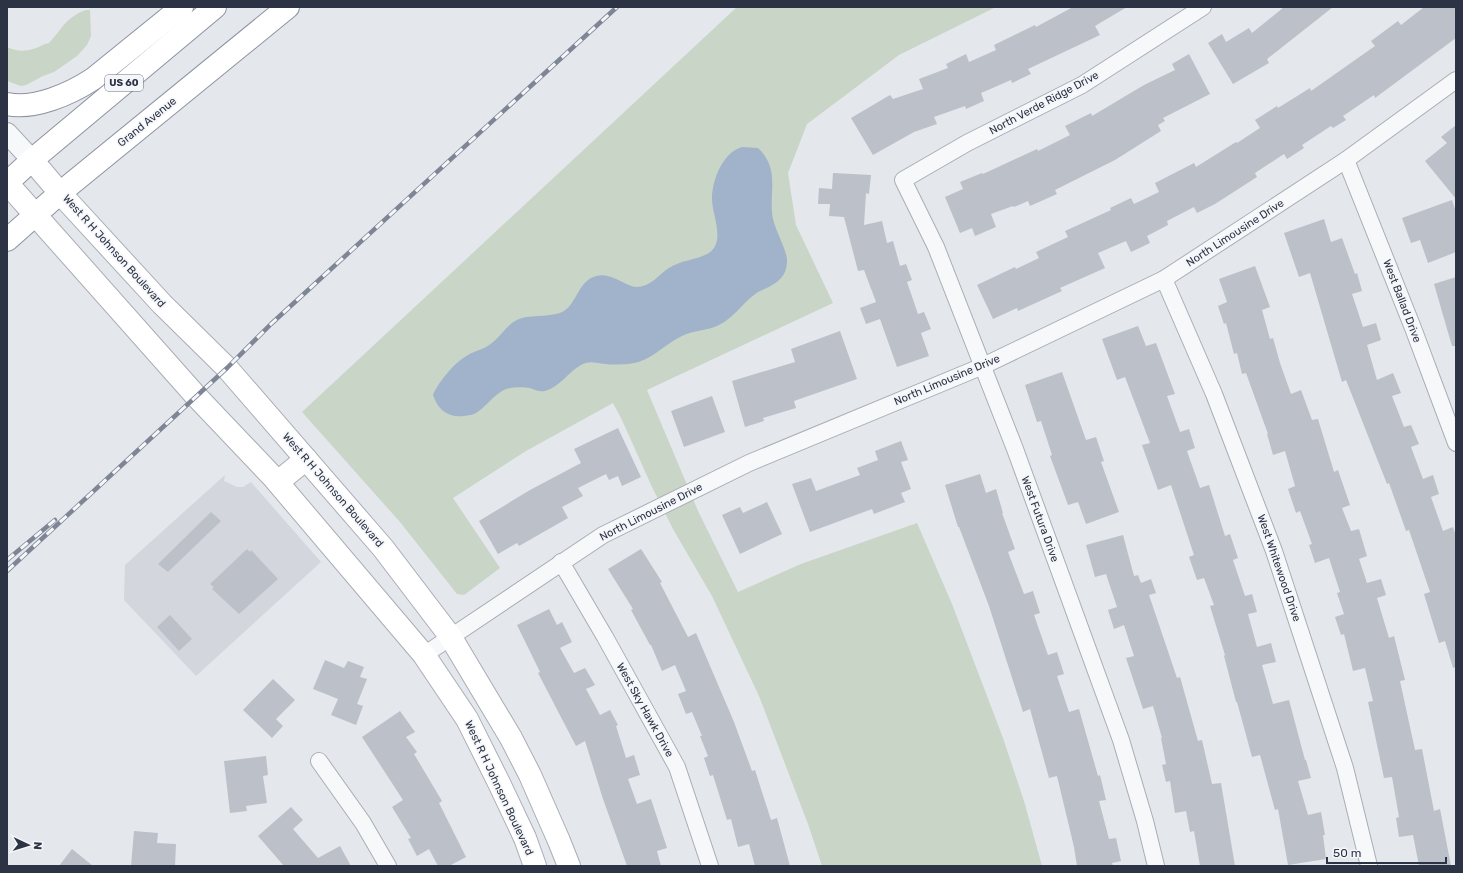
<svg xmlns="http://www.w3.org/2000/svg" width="1463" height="873" viewBox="0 0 1463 873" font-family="Rubik,sans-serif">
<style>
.built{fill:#d3d6dd}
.green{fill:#c9d5c6}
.water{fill:#a1b3ca}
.building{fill:#bcc0c9}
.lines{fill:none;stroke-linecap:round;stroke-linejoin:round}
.minor-casing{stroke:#a9adb6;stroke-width:18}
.tertiary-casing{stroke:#a9adb6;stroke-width:22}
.secondary-casing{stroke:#a9adb6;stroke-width:24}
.trunk-casing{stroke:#8c93a2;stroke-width:24}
.minor{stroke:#f7f8fa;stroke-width:16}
.tertiary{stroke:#f7f8fa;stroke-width:20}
.secondary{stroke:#fff;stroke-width:22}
.trunk{stroke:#fff;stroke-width:22}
.rail-casing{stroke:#7e8595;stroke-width:4.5}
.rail{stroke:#f4f6f9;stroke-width:3;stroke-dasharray:9;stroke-linecap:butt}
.labels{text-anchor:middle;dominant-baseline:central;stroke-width:3.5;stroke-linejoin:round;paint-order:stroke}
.shield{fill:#f4f6f9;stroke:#686e7a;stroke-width:1}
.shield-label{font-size:10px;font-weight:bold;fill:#2c3344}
.street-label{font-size:11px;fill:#2c3344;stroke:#f4f6f9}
</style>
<rect width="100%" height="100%" fill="#e4e7ec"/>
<!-- built -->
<polygon class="built" points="225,475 224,481 237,487 243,487 251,482 321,562 196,676 124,600 125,565"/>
<!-- green -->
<g class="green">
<polygon points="737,7 996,7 899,55 807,124 788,173 796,225 833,303 647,390 698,511 738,592 801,564 917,523 952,604 1003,738 1024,801 1042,866 822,866 808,824 759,696 712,596 673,529 652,487 622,420 613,403 526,451 453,498 500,568 464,595 457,594 400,522 302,412"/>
<path d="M86,10H90L91,36L87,45L77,56L54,72L43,76L26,85L21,86L7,81V47C21,54 33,50 45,44C48,43 48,44 50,42C62,29 66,17 86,10Z"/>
</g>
<!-- water -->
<path class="water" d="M742,147L758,148C779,168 770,188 772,213C773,228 788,251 787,261C787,267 785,274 781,278C775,285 766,288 758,292C744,301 735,317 719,325C707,331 694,330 682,336C668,342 654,357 641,361C631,365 615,365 605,364C596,363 590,360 581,365C568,372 560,387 545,391C540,392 535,390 530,388C523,387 513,387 506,389C494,394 487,406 476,413C473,415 468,415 464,416C448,418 438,410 433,395C439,381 455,362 468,355C477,350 483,350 492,343C503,334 508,322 522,318C534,315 554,317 564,311C577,303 578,281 596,276C612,272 624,286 636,287C651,287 658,275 669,268C681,260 697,260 709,253C726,241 712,215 712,199C712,180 723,152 742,147Z"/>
<!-- building -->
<g class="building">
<polygon points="1073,7 1127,7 1095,26 1100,35 1028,69 1031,74 1012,83 1011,80 981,93 984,101 966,109 965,106 934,117 937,124 914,132 873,155 851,118 890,95 893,99 923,89 919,79 948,68 946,64 966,54 969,62 996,50 994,45 1035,25 1036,27"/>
<polygon points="1284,7 1333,7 1267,59 1269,63 1233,84 1208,43 1222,34 1226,42 1249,28 1252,33"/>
<polygon points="1424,7 1456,7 1456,38 1375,98 1374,95 1343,116 1346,120 1333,128 1331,126 1302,145 1304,148 1287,159 1284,154 1255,173 1257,177 1215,204 1197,213 1194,207 1167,221 1168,225 1147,236 1150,243 1131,252 1126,241 1098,253 1105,268 1060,288 1062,291 1018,311 1017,308 993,319 977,285 1015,267 1016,269 1039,258 1036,252 1068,237 1065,231 1111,210 1110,208 1131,198 1134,204 1159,192 1155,183 1194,163 1196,167 1236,142 1237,143 1260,128 1255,120 1277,106 1278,108 1310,88 1311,91 1375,46 1371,41 1398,21 1401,25"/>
<polygon points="1189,54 1210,94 1163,118 1165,121 1158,125 1161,131 1115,160 1055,190 1057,194 1030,206 1028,201 1014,207 1013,206 991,214 996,227 975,236 972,228 960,233 945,197 963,189 960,182 982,173 983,174 1037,149 1038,151 1070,135 1065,126 1091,113 1092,116 1144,85 1175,70 1172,64"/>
<polygon points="1456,125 1456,199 1425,161 1447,143 1441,137"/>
<polygon points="833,173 871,175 869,194 866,193 864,225 882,221 887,243 893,241 900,266 906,264 912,280 907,282 918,314 924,312 931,329 921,333 929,356 897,367 880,319 866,324 860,308 876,302 864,270 858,271 844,217 829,216 830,204 818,204 819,188 832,189"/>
<polygon points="1452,200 1456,212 1456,252 1428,263 1420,240 1411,243 1402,218"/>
<polygon points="1324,219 1331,242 1342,238 1355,274 1357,273 1362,291 1352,294 1363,327 1376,323 1381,340 1367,345 1377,380 1393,373 1401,393 1392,396 1404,427 1411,425 1419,444 1411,447 1423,479 1433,475 1439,494 1431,497 1443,531 1453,527 1456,536 1456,667 1453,668 1445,641 1439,643 1424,594 1430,592 1409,530 1406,531 1389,483 1387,484 1346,380 1342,382 1310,273 1299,277 1284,233"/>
<polygon points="1255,266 1270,307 1262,310 1270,339 1273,338 1280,363 1291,394 1301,390 1312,420 1318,419 1334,472 1338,470 1350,505 1342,508 1351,531 1359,529 1367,556 1359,559 1367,583 1381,579 1386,595 1377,598 1389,638 1394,636 1405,680 1400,681 1415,750 1422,749 1434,811 1440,809 1451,866 1419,866 1413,835 1399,837 1396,818 1399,817 1392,777 1384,778 1368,702 1373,701 1365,668 1353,671 1344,634 1341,635 1335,617 1344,614 1337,593 1340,592 1329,558 1315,563 1309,545 1312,544 1300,511 1296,513 1288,489 1295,486 1285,451 1273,455 1267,434 1268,434 1246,373 1242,374 1237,353 1234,354 1226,323 1224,324 1218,306 1227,302 1219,279"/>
<polygon points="1456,277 1456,346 1452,346 1434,284"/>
<polygon points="1138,326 1146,346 1156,343 1175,394 1167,396 1180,432 1189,429 1195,448 1187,451 1200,488 1209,485 1225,536 1230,534 1238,558 1233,560 1245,596 1252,594 1257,612 1248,614 1257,647 1271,643 1276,662 1262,665 1273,704 1289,700 1305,760 1306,760 1311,778 1298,781 1308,815 1321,812 1325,835 1323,835 1326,859 1288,865 1278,809 1275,810 1260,755 1252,757 1237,702 1236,702 1224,656 1225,655 1210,606 1214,605 1204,578 1197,580 1189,557 1194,555 1171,485 1158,490 1142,445 1150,443 1125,377 1117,380 1102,339"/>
<polygon points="840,331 857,379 794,401 796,408 763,418 764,421 745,427 732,381 795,362 791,349"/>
<polygon points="1062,372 1086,440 1096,437 1104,461 1101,462 1119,512 1086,524 1078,502 1068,505 1050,456 1052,455 1041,421 1037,422 1025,385"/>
<polygon points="712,396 725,432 684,447 671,411"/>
<polygon points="618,428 641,477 622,486 618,476 609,480 606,474 578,488 583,496 562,507 568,518 519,546 517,543 498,554 479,521 530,490 581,463 574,449"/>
<polygon points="901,441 908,460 901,462 911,489 901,493 905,502 874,514 872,509 810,532 792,484 811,478 816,491 860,475 857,468 878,460 875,451"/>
<polygon points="980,474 986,493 996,489 1003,513 1002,513 1015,549 1008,552 1024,594 1033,591 1040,613 1034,615 1048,655 1057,652 1064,674 1057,676 1069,712 1079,709 1098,776 1100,775 1106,800 1099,801 1109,839 1116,838 1121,861 1112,863 1113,866 1077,866 1074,847 1057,776 1049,778 1030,709 1023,712 989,606 959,527 958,527 945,485"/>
<polygon points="767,502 782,534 740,554 722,515 740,507 743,513"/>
<polygon points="211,512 221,521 168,572 158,564"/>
<polygon points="1123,535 1134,576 1138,575 1141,583 1151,579 1156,593 1149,595 1177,678 1180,677 1198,741 1202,740 1212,784 1221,783 1235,866 1200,866 1194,831 1190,832 1186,811 1175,813 1170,781 1166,782 1162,765 1166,764 1161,738 1162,738 1153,706 1143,709 1126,658 1134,656 1124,625 1114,629 1108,610 1117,607 1106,574 1095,577 1086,545"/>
<polygon points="247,549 250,552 251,550 278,579 239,614 212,589 214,587 210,584"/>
<polygon points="641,549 662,582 660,583 688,637 696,633 734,722 752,771 755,770 771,820 777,818 790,866 755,866 749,844 738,847 731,819 727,820 713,775 710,776 704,758 708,756 700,736 702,736 692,712 686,714 678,694 686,691 675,665 662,671 651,645 650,645 631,610 633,609 608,569"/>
<polygon points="549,609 557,625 562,622 572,642 560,648 574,673 585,668 595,685 586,689 600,715 610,710 618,725 616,726 626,758 634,755 640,775 628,779 637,804 651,799 667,848 657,851 661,866 627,866 603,799 585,741 576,746 538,673 540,672 517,625"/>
<polygon points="170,615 192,639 179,651 157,627"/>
<polygon points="325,660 344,668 348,661 364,667 360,677 367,679 357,704 363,706 356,725 331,715 338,699 313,689"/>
<polygon points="273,679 295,700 276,719 283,726 272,738 243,710"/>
<polygon points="400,711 415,732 406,737 417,752 414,754 442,801 439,803 466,857 449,866 438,866 429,849 417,856 408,839 411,838 392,807 403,800 362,737"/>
<polygon points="266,756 268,775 263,776 267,803 246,806 247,811 230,813 224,761"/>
<polygon points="291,807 303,820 293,829 318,858 340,846 351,866 284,866 258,836"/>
<polygon points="134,831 158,833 157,843 176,844 175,866 131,866"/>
<polygon points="72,849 93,866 59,866"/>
</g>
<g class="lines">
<!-- minor casing -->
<g class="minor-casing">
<g id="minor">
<polyline points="1346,160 1413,328 1456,443"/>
<polyline points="1164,279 1214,394 1274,551 1345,768 1369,866"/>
<polyline points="561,562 605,637 677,767 710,866"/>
<polyline points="424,655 603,535 749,463 983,366 1164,279 1346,160 1456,80"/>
<polyline points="319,761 363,823 388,866"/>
<polyline points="1156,866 1145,821 1121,740 1015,449 936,247 903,180 967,143 1082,85 1203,7"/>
</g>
</g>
<!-- tertiary casing -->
<g class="tertiary-casing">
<polyline id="tertiary" points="7,133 32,160"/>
</g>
<!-- secondary casing -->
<g class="secondary-casing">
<g id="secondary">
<polyline points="32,160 60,193 162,304 227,368 383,548 450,636 511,738 530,775 559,841 569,866"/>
<polyline points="7,183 196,396 273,477 424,655 467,719 499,783 525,838 535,866"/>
<polyline points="278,482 306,459"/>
</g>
</g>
<!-- trunk casing -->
<g class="trunk-casing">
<g id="trunk">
<path d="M7,104C34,110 70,94 93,79L182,7"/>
<polyline points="7,183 32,160 215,7"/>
<polyline points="7,240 60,193 288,7"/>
</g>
</g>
<!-- minor -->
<use href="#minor" class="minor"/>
<!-- tertiary -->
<use href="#tertiary" class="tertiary"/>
<!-- secondary -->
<use href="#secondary" class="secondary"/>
<!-- trunk -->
<use href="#trunk" class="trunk"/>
<!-- rail casing -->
<g class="rail-casing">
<g id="rail">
<polyline points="7,560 55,520"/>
<polyline points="7,571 227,368 271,324 617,7"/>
</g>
</g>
<!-- rail -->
<use href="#rail" class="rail"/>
</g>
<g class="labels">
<!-- shield labels -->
<rect class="shield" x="105" y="75" width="38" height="16" rx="3"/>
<g class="shield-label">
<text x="124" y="83">US 60</text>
</g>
<!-- street labels -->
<g class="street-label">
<text transform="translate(1044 103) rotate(-28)">North Verde Ridge Drive</text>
<text transform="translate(147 122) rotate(-39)">Grand Avenue</text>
<text transform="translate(1235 233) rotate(-33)">North Limousine Drive</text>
<text transform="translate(114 251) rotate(48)">West R H Johnson Boulevard</text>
<text transform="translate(1402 301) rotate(69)">West Ballad Drive</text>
<text transform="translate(947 380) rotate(-23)">North Limousine Drive</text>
<text transform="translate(333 490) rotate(49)">West R H Johnson Boulevard</text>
<text transform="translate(651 512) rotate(-27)">North Limousine Drive</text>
<text transform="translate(1040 519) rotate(70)">West Futura Drive</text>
<text transform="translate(1279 568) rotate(71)">West Whitewood Drive</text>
<text transform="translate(645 710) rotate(61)">West Sky Hawk Drive</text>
<text transform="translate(499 788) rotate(65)">West R H Johnson Boulevard</text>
</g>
</g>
<!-- border -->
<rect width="1463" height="873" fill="none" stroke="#2c3344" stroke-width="16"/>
<!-- north arrow -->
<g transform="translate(28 845) rotate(94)" stroke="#f4f6f9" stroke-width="3" paint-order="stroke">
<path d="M0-3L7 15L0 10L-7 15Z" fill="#2c3344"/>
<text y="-6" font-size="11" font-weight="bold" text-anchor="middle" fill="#2c3344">N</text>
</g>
<!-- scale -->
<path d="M1327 857v6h119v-6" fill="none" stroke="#2c3344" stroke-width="2"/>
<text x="1333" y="857" font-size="12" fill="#2c3344" stroke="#f4f6f9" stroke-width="3" paint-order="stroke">50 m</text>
</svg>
